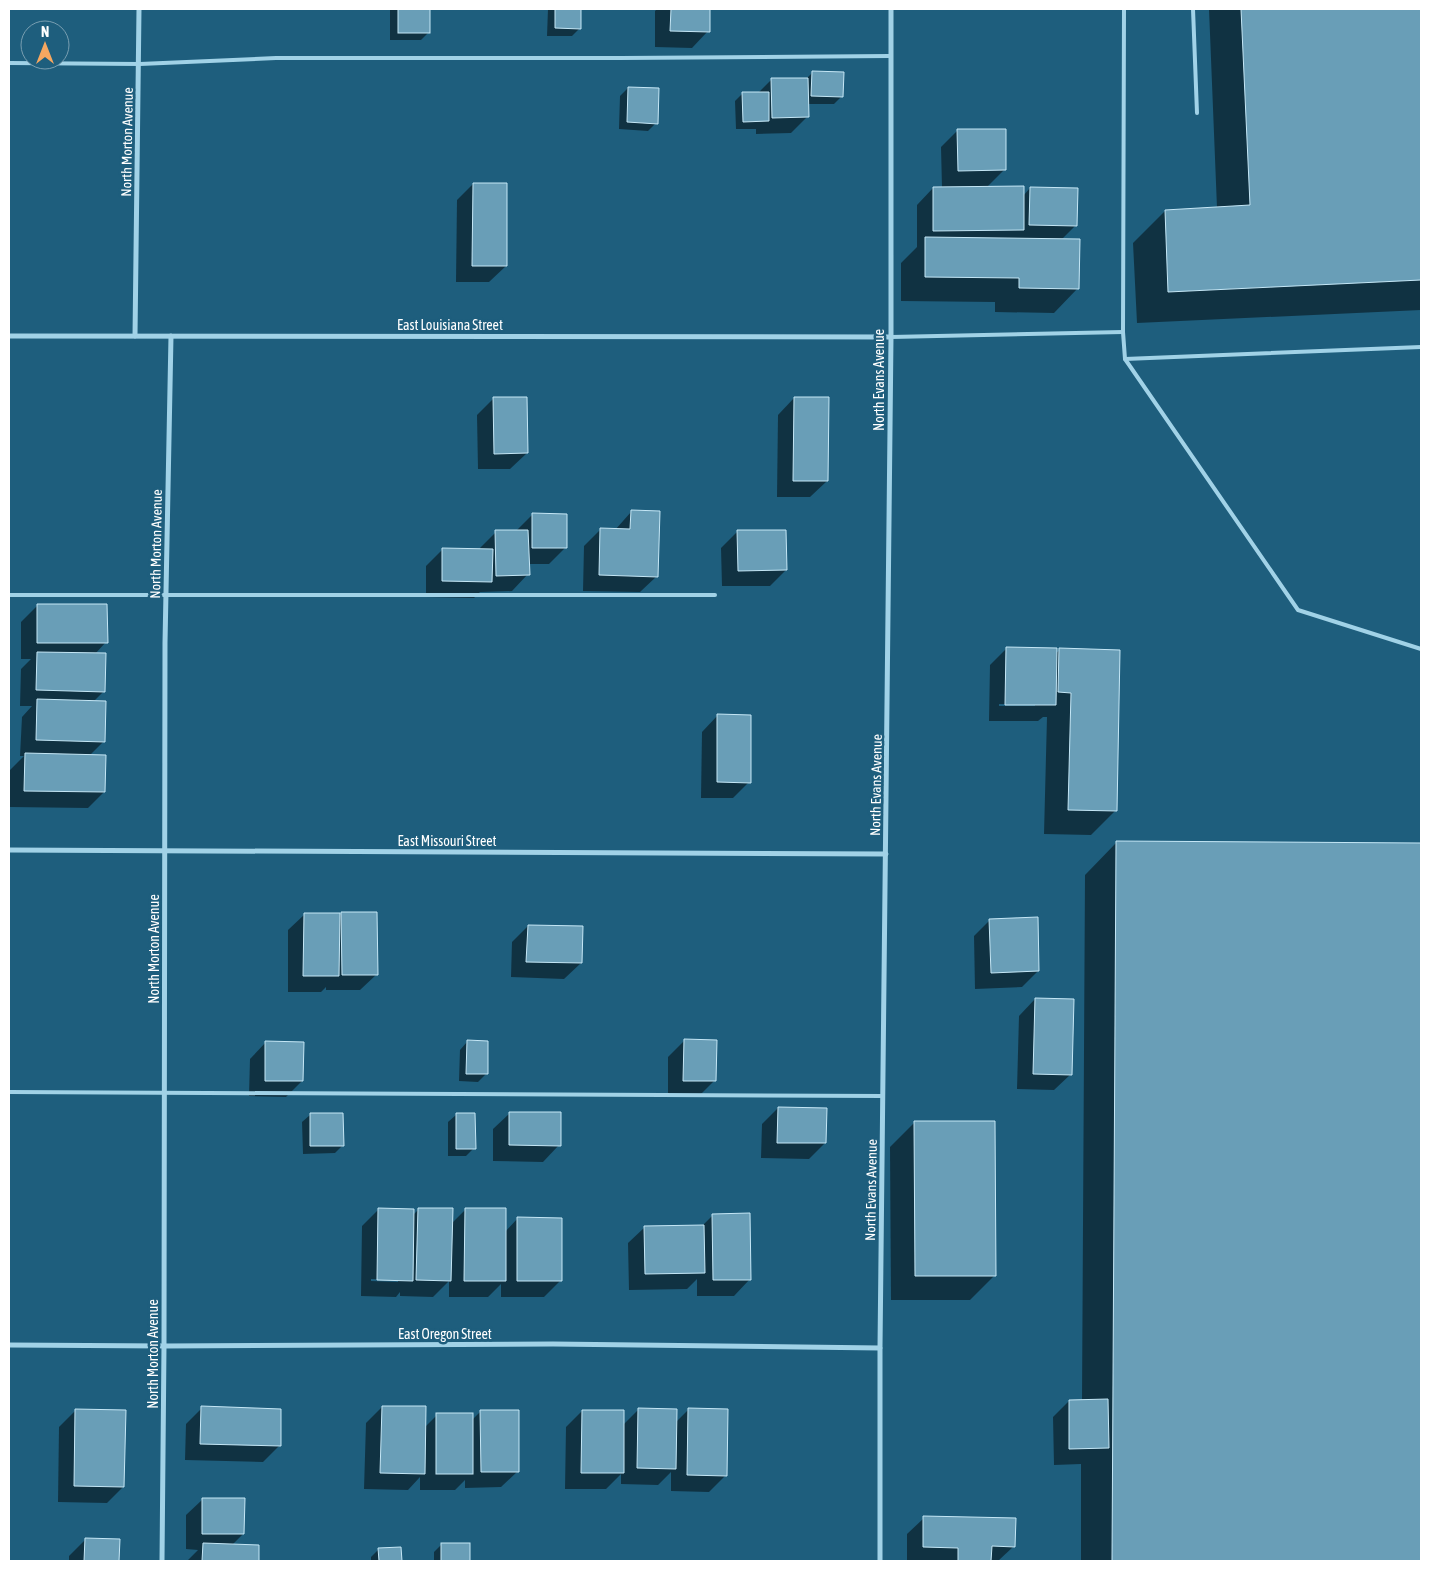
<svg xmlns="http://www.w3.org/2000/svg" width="1430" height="1570" viewBox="0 0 1430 1570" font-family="'Asap Condensed',sans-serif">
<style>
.shadow{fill:#0007;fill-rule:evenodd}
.building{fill:#699eb7;stroke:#c5e7f6}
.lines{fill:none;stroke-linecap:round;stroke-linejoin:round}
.lane{stroke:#a1d2e7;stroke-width:4}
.street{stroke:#a1d2e7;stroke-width:5}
.labels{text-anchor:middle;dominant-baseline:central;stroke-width:5;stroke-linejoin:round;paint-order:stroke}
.street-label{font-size:14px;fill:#fff;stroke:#1e5e7d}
</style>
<rect width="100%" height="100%" fill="#1e5e7d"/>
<!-- shadow -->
<g class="shadow">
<polygon points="390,9 429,9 429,32 421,40 390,40"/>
<polygon points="548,9 580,9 580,28 572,36 547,36"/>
<polygon points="657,9 709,9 708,31 692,48 655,47 655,11"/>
<polygon points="1209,9 1421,9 1421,310 1137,323 1133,243 1165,211 1217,208"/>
<polygon points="812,73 842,96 834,104 807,104 807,117 791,133 756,134 756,129 736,129 735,101 743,93 758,93 771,80 806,79"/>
<polygon points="628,88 656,123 648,131 619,129 620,96"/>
<polygon points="958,130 1004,170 986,188 1023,196 1030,188 1076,225 1061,240 1078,288 1054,313 995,312 995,302 901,301 901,263 917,247 917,205 933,188 942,188 941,147"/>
<polygon points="473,184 506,266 489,282 456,282 457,200"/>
<polygon points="494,398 527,453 510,469 478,469 477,415"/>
<polygon points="794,398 827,481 810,497 777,497 778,415"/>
<polygon points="631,512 657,576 640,592 583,591 584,546 601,529 615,530"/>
<polygon points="533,514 566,547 549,564 528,564 528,574 512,591 480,592 474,598 426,597 426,566 442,550 480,550 480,548 496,532 516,531"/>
<polygon points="737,532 786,570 770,586 722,586 721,548"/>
<polygon points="37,606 106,642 95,654 104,691 93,702 104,741 89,756 104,792 88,808 9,807 9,771 24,756 20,756 22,717 32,706 20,706 21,669 31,659 21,659 21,622"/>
<path d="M1006,649L1055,654L1060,650L1116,810L1091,835L1044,834L1047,717H1043L1038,721H989L990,665ZM999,704H1035V706H999Z"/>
<polygon points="718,715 749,782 733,798 701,798 702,732"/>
<polygon points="1116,843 1421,844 1421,1561 1081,1561 1081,1464 1054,1465 1053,1417 1069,1401 1082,1401 1085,875"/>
<polygon points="342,913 377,974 360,990 326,990 326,987 321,992 288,992 288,930 305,914 338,917"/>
<polygon points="990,920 1038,971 1022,987 975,989 974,936"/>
<polygon points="528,926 581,963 564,979 511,977 512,942"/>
<polygon points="1035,999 1071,1074 1054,1090 1017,1089 1019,1016"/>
<polygon points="684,1041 714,1081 698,1097 668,1097 668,1057"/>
<polygon points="266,1042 302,1081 286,1097 249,1096 250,1059"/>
<polygon points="467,1042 486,1074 478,1082 459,1081 460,1050"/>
<polygon points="778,1108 825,1143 809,1159 761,1158 762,1124"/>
<polygon points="510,1113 559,1145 543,1162 493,1161 493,1129"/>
<polygon points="310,1115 343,1145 335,1153 303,1154 302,1122"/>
<polygon points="456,1115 474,1148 466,1156 448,1156 448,1122"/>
<polygon points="914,1123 995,1275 970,1300 891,1300 890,1147"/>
<path d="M379,1209L413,1215L419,1209L451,1224L465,1210L505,1232L518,1218L561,1280L544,1297H501V1284L488,1297H449V1281L433,1297L400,1296V1292L396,1297L361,1296L362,1226ZM371,1279L398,1280V1282L371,1281Z"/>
<polygon points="712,1216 750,1279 734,1296 697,1296 697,1279 687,1289 629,1290 628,1243 645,1227 701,1227"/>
<polygon points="382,1407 425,1427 437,1415 472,1420 481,1411 518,1471 501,1487 465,1488 465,1480 455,1490 420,1490 420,1477 408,1490 364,1489 366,1423"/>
<polygon points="202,1408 279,1446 263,1462 185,1460 186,1424"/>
<polygon points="639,1409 676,1422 689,1409 726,1475 709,1492 671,1491 671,1472 658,1485 621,1484 621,1474 606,1489 565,1489 566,1427 582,1411 623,1425"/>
<polygon points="76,1410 123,1487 107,1503 58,1502 59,1427"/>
<polygon points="203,1499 243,1534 232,1545 258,1546 258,1561 187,1561 198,1550 186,1549 186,1515"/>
<polygon points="924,1518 1014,1546 998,1561 907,1561 907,1534"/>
<polygon points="86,1539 118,1540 118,1561 69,1561 69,1556"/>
<polygon points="442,1544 469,1544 469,1561 434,1561 434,1552"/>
<polygon points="379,1549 400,1549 401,1561 371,1561 371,1557"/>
</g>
<!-- building -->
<g class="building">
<rect x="398" y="9" width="32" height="24"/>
<polygon points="555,9 581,9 581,29 555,28"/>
<polygon points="671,9 710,9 710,32 670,31"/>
<polygon points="1241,9 1421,9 1421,280 1168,292 1165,210 1250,205"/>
<polygon points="812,71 844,72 843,97 811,96"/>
<polygon points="771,78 808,78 809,117 772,118"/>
<polygon points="628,87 659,88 658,124 627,122"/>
<polygon points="742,92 769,92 769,121 743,122"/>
<polygon points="957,129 1006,129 1006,170 958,171"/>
<polygon points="473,183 507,183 507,266 472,266"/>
<polygon points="1024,186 1024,230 933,231 933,187"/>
<polygon points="1030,187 1078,188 1077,226 1029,225"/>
<polygon points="925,237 1080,239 1079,289 1019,288 1019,278 925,277"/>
<polygon points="493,397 527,397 528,453 494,454"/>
<polygon points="794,397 829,397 828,481 793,481"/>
<polygon points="631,510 660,511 658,577 599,575 600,528 630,529"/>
<polygon points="532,513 567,514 567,548 532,548"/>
<polygon points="495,530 528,530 530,575 496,576"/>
<polygon points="737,530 786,530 787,570 738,571"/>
<polygon points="442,548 493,549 492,582 442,581"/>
<polygon points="37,604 107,604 108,643 37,643"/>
<polygon points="1006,647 1057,648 1056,705 1005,705"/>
<polygon points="1059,648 1120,650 1117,811 1068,810 1071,693 1058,692"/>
<polygon points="37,652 106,653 105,692 36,690"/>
<polygon points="37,699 106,701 105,742 36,740"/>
<polygon points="717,714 751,715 751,783 717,782"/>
<polygon points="25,753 106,755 105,792 24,791"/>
<polygon points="1116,841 1421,843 1421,1561 1112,1561"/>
<polygon points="341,912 377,912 378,975 342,975"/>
<polygon points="304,913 340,913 339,976 303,976"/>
<polygon points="1038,917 1039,971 991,973 989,919"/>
<polygon points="528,925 583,926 582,963 526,962"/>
<polygon points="1035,998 1074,999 1072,1075 1033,1074"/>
<polygon points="684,1039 717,1040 716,1081 683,1081"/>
<polygon points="467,1040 488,1041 488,1074 466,1074"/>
<polygon points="265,1041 304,1042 303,1081 265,1081"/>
<polygon points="778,1107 827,1108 826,1143 777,1143"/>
<polygon points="509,1112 561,1112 561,1146 509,1145"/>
<polygon points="310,1113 343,1113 344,1146 310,1146"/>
<polygon points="456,1113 475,1113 476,1149 456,1149"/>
<polygon points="914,1121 995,1121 996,1276 915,1276"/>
<polygon points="378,1208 414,1209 413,1281 377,1280"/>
<polygon points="418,1208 453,1208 451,1281 416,1280"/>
<polygon points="465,1208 506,1208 506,1281 464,1281"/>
<polygon points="750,1213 751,1280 713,1280 712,1214"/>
<polygon points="517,1217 562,1218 562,1281 517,1281"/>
<polygon points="704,1225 705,1273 645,1274 644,1226"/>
<polygon points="1108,1399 1109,1448 1069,1449 1069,1400"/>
<polygon points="201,1406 281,1409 281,1446 200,1444"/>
<polygon points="382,1406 426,1406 425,1474 380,1473"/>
<polygon points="638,1408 677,1409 676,1469 637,1468"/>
<polygon points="688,1408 728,1409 727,1476 687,1475"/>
<polygon points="75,1409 126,1410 124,1487 74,1486"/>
<polygon points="480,1410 519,1410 519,1472 481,1472"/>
<polygon points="582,1410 624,1410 624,1473 581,1473"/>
<rect x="436" y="1413" width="37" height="61"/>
<polygon points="202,1498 245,1498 244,1534 202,1534"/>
<polygon points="923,1516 1016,1518 1015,1547 992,1546 991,1561 958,1561 958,1548 923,1547"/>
<polygon points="85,1538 120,1539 119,1561 84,1561"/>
<polygon points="203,1543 259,1545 259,1561 202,1561"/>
<rect x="441" y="1543" width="29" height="18"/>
<polygon points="401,1547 402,1561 379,1561 378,1548"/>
</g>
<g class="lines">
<!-- lane -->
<g class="lane">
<polyline points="1124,9 1123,332 1125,359 1298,610 1421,649"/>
<polyline points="1193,9 1197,113"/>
<polyline points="9,63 140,64 276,58 621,58 890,56"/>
<polyline points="891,337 1123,332"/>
<polyline points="1125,359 1421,347"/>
<polyline points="9,595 715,595"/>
<polyline points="9,1092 883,1096"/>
</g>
<!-- street -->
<g class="street">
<polyline points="9,336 891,337"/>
<polyline points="135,336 139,9"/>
<polyline points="9,850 886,854"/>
<polyline points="9,1345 164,1346 553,1344 880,1348"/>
<polyline points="162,1561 164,1346 165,643 171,336"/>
<polyline points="880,1561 880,1348 891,337 891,9"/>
</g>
</g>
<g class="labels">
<!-- street labels -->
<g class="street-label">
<text transform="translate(127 142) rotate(-89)">North Morton Avenue</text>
<text x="450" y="325">East Louisiana Street</text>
<text transform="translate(879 380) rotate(-90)">North Evans Avenue</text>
<text transform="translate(156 544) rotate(-89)">North Morton Avenue</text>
<text transform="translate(876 785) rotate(-89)">North Evans Avenue</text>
<text x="447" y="841">East Missouri Street</text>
<text transform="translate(154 949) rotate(-90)">North Morton Avenue</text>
<text transform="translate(871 1190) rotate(-89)">North Evans Avenue</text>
<text x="445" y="1334">East Oregon Street</text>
<text transform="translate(153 1354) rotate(-90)">North Morton Avenue</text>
</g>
</g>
<!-- border -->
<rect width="1430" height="1570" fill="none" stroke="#ffffff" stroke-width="20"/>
<!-- north arrow -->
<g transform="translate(45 45)"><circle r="24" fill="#1e5e7d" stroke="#789eb1"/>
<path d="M0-4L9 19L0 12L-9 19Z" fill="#f6a760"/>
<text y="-8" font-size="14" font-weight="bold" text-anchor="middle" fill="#ffffff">N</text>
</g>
</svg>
